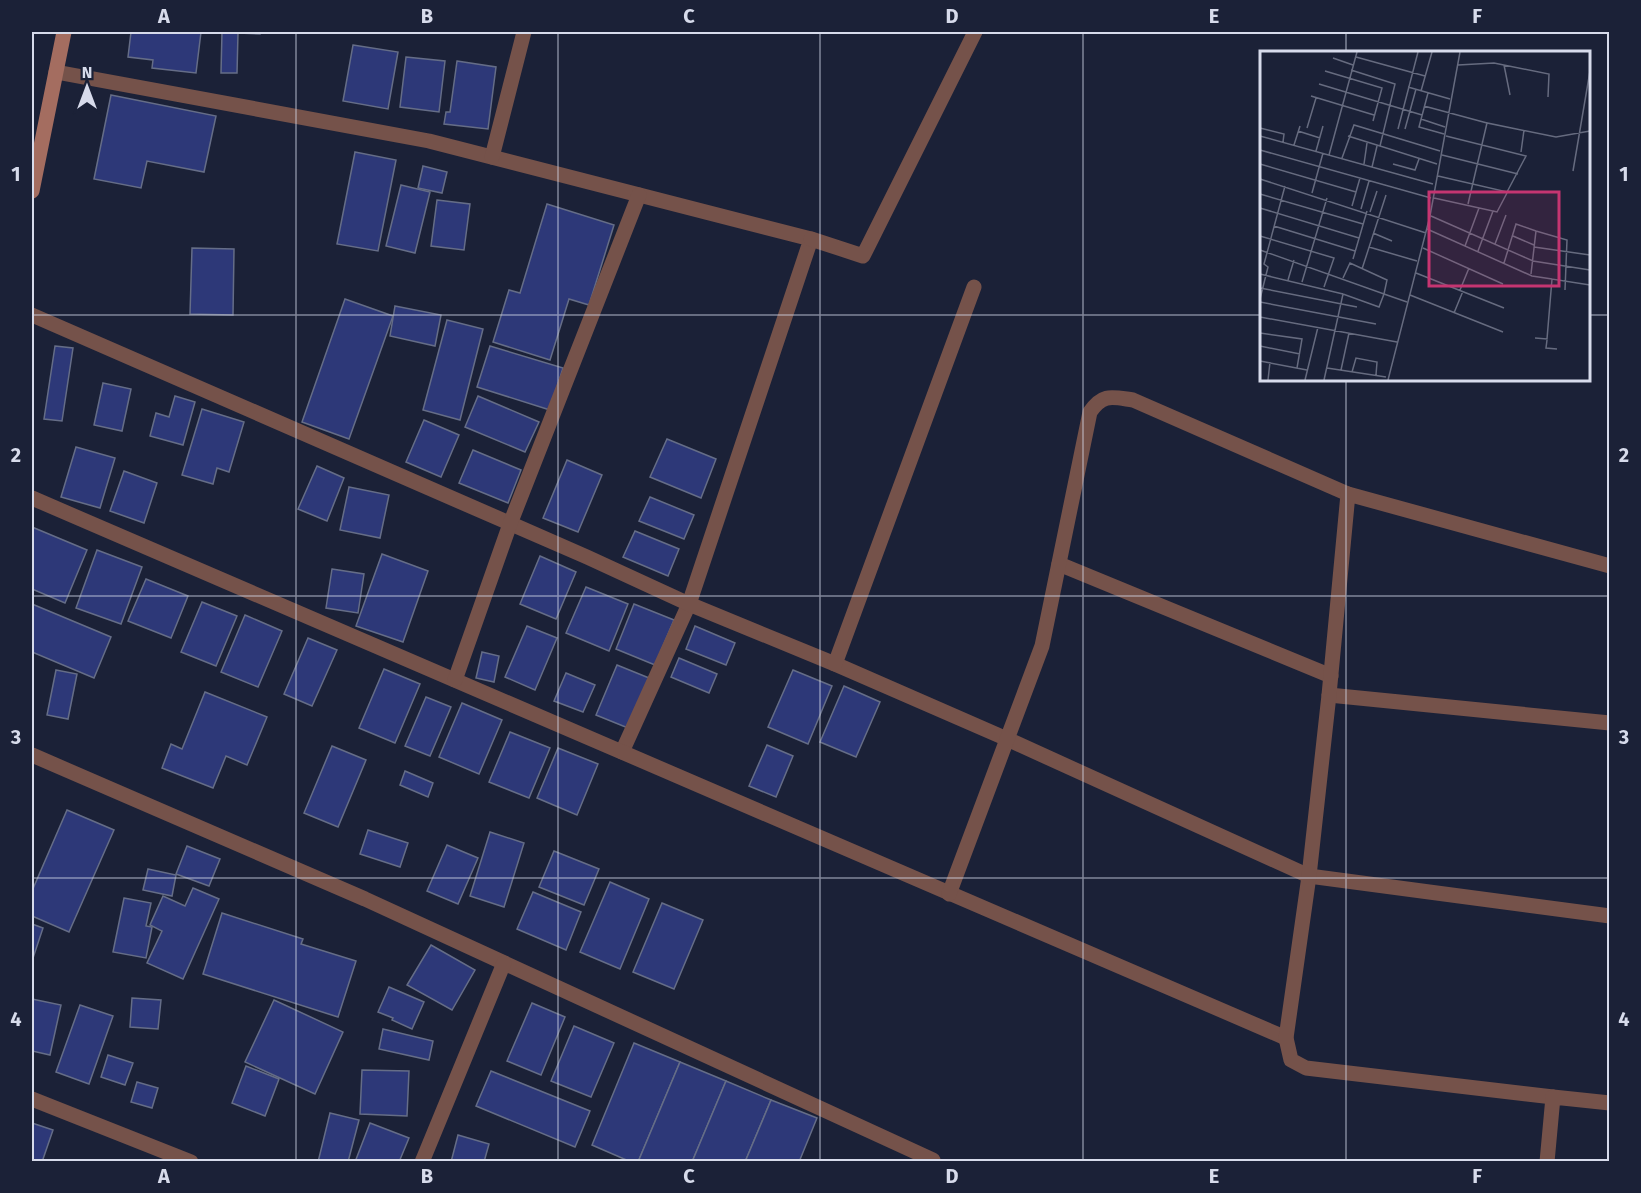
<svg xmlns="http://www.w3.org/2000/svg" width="1641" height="1193" viewBox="0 0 1641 1193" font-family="'Fira Sans',sans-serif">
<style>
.building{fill:#2d3878;stroke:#656d87;stroke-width:1.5}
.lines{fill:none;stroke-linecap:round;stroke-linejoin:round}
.street{stroke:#75524a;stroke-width:15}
.secondary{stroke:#a46d60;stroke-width:15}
.grid{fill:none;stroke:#d7dbeb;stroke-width:1.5;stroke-opacity:0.55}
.inset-road{fill:none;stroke:#666b7f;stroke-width:1.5}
.view{fill:#c53571;fill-opacity:0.15;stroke:#c53571;stroke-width:3}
.inset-edge{fill:none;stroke:#d7dbeb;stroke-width:3}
.neatline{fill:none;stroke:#d7dbeb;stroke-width:2}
.grid-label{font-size:20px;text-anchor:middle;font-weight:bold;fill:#d7dbeb}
</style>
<rect width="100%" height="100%" fill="#1b2137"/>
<!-- building -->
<g class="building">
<polygon points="131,32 201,32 196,73 152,68 153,60 128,57"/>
<polygon points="222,32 260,32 260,34 238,33 237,73 221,73"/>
<polygon points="353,45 398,52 388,109 343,101"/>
<polygon points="406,57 445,61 439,112 400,107"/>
<polygon points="457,61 496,67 488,129 444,124 446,112 450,112"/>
<polygon points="111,95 216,116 204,172 147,161 141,188 94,179"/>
<polygon points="355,152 396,160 378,251 337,244"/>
<polygon points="423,166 447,172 442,193 418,188"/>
<polygon points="401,185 430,192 415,253 386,246"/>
<polygon points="437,200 470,204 464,250 431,246"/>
<polygon points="547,204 614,225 589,305 569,299 550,360 493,342 509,290 520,293"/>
<polygon points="192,248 234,249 233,315 190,314"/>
<polygon points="345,299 393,316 349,439 302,422"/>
<polygon points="395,306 441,315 435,346 390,336"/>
<polygon points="447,320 483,329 460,420 423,410"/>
<polygon points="55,346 73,348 62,421 44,419"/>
<polygon points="490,346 563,368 550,410 477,387"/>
<polygon points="103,383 131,389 122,431 94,425"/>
<polygon points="175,396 195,402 183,445 150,436 156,413 169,417"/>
<polygon points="478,396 539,422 525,452 465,427"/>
<polygon points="202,409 244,422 229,472 217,468 213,484 182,475"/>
<polygon points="424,420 459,435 441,477 406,462"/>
<polygon points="667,439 716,459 701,498 650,477"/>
<polygon points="76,447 115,458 100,508 61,497"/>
<polygon points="473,450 521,470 508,503 459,483"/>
<polygon points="567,460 602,475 578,532 543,518"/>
<polygon points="317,466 344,478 327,521 298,509"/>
<polygon points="124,471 157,483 144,523 110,511"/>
<polygon points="349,487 389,495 380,538 340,530"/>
<polygon points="650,497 694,515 684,539 639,521"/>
<polygon points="32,527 87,550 65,603 32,589"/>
<polygon points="635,531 679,549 668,576 623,557"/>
<polygon points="97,550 142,567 121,624 76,608"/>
<polygon points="382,554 428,571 403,642 356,626"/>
<polygon points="540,556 576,572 556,619 520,604"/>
<polygon points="332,569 364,574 358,613 326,608"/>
<polygon points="146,579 188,596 171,638 128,621"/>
<polygon points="586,587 628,604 609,651 566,633"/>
<polygon points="202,602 237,616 216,666 181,652"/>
<polygon points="32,604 111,637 94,678 32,652"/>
<polygon points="634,604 674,620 655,665 616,649"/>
<polygon points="245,615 282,631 258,687 221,672"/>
<polygon points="527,626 557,638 535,690 505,677"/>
<polygon points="695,626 735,643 726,665 686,649"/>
<polygon points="308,638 337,650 312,706 284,694"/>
<polygon points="482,652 499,656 494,682 476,678"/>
<polygon points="679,658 717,674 709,693 671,677"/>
<polygon points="617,665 649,678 628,728 596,715"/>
<polygon points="384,669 420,684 395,743 359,728"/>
<polygon points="56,670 77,674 68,719 47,715"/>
<polygon points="793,670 832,686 808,744 768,727"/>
<polygon points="566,673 595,685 583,712 554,701"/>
<polygon points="844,686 880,702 856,757 820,742"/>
<polygon points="205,692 267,717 247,765 226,756 213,788 162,768 171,744 182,749"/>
<polygon points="426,697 451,707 430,756 405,746"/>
<polygon points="462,703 502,720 479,774 439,757"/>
<polygon points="510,732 550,748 529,798 489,782"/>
<polygon points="767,745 793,756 776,797 749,786"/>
<polygon points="332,746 366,760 338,827 304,813"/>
<polygon points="558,748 598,764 577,815 537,798"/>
<polygon points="405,771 433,783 428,797 400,785"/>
<polygon points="67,810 114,830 69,932 32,916 32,891"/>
<polygon points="368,830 408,843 400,867 360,854"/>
<polygon points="490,832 524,843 504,907 470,896"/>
<polygon points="447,845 478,858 458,904 427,891"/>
<polygon points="187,846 220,859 209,886 176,874"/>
<polygon points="554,851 599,869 584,905 539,887"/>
<polygon points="148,869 176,875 172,896 143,890"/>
<polygon points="610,882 649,899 620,969 580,952"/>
<polygon points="193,888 219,899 183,979 147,963 162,931 150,925 163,896 185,906"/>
<polygon points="533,892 581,912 566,950 517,929"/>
<polygon points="124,898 151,903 146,926 152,927 146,958 113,952"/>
<polygon points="662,903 703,920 674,989 633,972"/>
<polygon points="222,913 303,939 301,944 356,961 338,1017 203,974"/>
<polygon points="32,924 43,928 32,961"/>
<polygon points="431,945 475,970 452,1010 407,985"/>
<polygon points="389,987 424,1002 412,1029 392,1020 393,1018 378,1012"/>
<polygon points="132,998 161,1000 158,1029 130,1027"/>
<polygon points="32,999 61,1005 50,1055 32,1051"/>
<polygon points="274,1000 343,1032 315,1094 245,1062"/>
<polygon points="532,1003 565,1017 541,1075 507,1061"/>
<polygon points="80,1005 113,1016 89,1084 56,1072"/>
<polygon points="574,1026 614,1043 591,1097 551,1081"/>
<polygon points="383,1029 433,1041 429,1060 379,1049"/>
<polygon points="634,1043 680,1062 638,1162 631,1162 592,1145"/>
<polygon points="108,1055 133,1063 125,1085 101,1077"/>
<polygon points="680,1062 726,1081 692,1162 638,1162"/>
<polygon points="246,1066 279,1079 265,1116 232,1103"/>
<polygon points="362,1070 409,1071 407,1116 360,1114"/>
<polygon points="491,1071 590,1111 575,1147 476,1106"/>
<polygon points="726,1081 771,1100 745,1162 692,1162"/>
<polygon points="137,1082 158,1088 152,1108 131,1102"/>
<polygon points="771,1100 817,1118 799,1162 745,1162"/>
<polygon points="330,1113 359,1120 348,1162 318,1162"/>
<polygon points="32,1123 53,1130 42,1162 32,1162"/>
<polygon points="370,1123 409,1138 399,1162 355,1162"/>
<polygon points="458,1135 489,1144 484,1162 451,1162"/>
</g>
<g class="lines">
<!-- street -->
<g class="street">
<polyline points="56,72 429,141 811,239 689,604 622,752"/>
<polyline points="492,157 524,32"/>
<polyline points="811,239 863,256 975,32"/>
<polyline points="32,315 587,557 689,604 835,664 1007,739 1309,876 1610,916"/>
<polyline points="32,498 1286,1038"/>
<polyline points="1059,564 1331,676"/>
<polyline points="835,664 974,287"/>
<polyline points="455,680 510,524 639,195"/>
<polyline points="1329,695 1610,723"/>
<polyline points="32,755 365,899 933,1160"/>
<path d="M949,894L1042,646L1090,412C1103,393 1112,397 1133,400L1348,494"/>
<polyline points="1553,1097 1306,1068 1291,1060 1286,1038 1309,876 1329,695 1348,494 1610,566"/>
<polyline points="32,1099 191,1162"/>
<polyline points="422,1162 504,963"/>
<polyline points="1547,1162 1553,1097 1610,1103"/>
</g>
<!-- secondary -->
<polyline class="secondary" points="32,191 64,32"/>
</g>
<!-- grid -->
<path class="grid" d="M296,32V1162M558,32V1162M820,32V1162M1083,32V1162M1346,32V52M32,315H1262M1588,315H1610M1346,380V1162M32,596H1610M32,878H1610"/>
<!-- overview -->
<g transform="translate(1260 51)">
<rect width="330" height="330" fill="#1b2137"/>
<path class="inset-road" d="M96,6L165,25M73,7L93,14M198,14L234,12L289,23L288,46M244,14L250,44M91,19L135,33L120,95L177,113M65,20L122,37L113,70M59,33L162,64M148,36L190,48M161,40L172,1M168,42L159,76L184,83M51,45L114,64M164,55L227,72M161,68L185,76M0,77L24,83L23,91M47,77L56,47M138,78L158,1M145,78L156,38M38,80L60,87M0,85L173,133M88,85L120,95M34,94L40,75M0,99L171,147M56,100L63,75M261,101L264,79M69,104L97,1M182,104L258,123M82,107L94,74L180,100M0,113L96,141M104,113L107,92M133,113L155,119L159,108M112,116L117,95M313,120L330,20M178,125L247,141L266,105L186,85M0,128L166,182M52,142L63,102M0,143L103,173M174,147L233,160L218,200M208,153L227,72L296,86L330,80M92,155L100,127M0,157L99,187M101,158L109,130M233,160L237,161L247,142M110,161L117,140M171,165L273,210L330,219M14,175L95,200M167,178L272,225L292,228M113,182L132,190M0,185L74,207L64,236M253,185L274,194M235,193L246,164M205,195L219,157M109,196L157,210M274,196L330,204M163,197L243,233M0,199L124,243L127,229L90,212L83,227M93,208L107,160M244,212L256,173L276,180M102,218L126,144M156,222L244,257M0,223L83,243M271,223L276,180L307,189L305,239M28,229L34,209M42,231L67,147M0,237L97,256M200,239L209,217M150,244L243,281M0,248L8,216L4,213L25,135M0,251L116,273M194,262L203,240M0,266L137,291M0,282L42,288L37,317M275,287L287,288L292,228L330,234M287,289L286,297L297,298M0,295L40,303M0,310L47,319M67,317L126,326M81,319L89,282M92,321L96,307L117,311L116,324M8,329L10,311M45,329L58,276M64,329L83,243L119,256L124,243L147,251M128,329L170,165L200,1"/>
<path class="view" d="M169,141H299V235H169Z"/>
<rect width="330" height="330" class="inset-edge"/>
</g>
<!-- border -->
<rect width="1641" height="1193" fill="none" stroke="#1b2137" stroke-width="66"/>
<!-- north arrow -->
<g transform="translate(87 87)" stroke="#1b2137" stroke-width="4.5" paint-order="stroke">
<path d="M0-4.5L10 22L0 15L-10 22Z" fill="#d7dbeb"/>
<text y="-9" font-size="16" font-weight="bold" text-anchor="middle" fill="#d7dbeb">N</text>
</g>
<rect x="33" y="33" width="1575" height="1127" class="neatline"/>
<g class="grid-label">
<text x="164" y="23">A</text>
<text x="427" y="23">B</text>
<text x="689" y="23">C</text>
<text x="952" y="23">D</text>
<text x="1214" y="23">E</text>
<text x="1477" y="23">F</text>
<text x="16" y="181">1</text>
<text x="1624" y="181">1</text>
<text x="16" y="462">2</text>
<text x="1624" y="462">2</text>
<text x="16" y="744">3</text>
<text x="1624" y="744">3</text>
<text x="16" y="1026">4</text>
<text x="1624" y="1026">4</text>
<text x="164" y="1183">A</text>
<text x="427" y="1183">B</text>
<text x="689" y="1183">C</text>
<text x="952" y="1183">D</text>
<text x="1214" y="1183">E</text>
<text x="1477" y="1183">F</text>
</g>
</svg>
